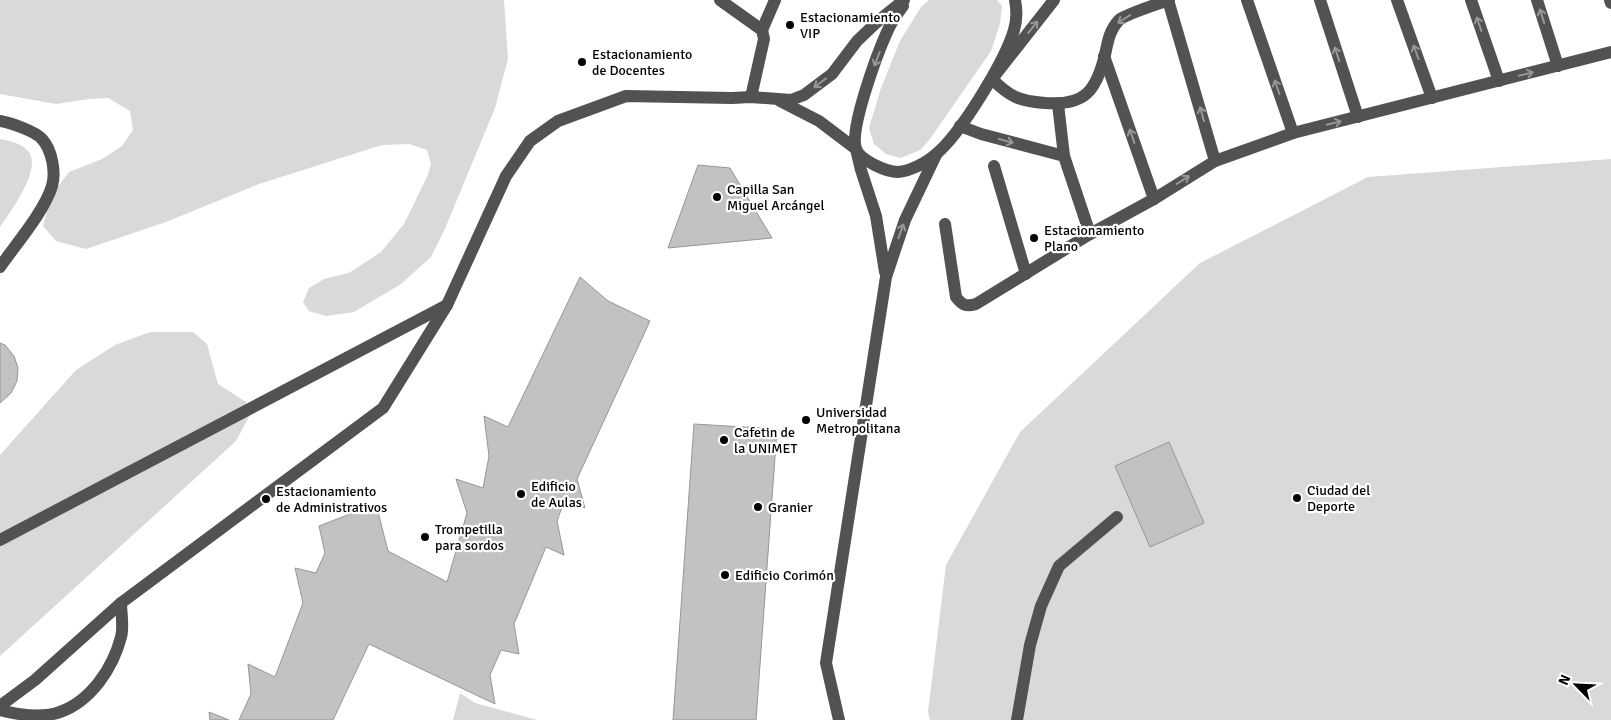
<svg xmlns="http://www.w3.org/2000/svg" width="1611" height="720" viewBox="0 0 1611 720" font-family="Signika,sans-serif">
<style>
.green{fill:#d9d9d9}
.building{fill:#c2c2c2;stroke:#969696}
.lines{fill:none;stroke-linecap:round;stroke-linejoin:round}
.minor{stroke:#525252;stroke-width:12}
.oneway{stroke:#979797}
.poi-dot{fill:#000;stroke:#fff;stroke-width:2}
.labels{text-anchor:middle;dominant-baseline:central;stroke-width:4.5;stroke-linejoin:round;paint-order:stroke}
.poi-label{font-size:14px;fill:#000;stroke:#fff;text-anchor:start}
</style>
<rect width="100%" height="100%" fill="#fff"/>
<!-- green -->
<g class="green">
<polygon points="0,0 504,0 508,59 495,108 444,231 431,257 401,284 354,312 326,316 309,311 303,302 309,288 324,279 349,273 381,252 404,224 427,177 431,164 427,150 409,144 382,145 259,184 166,222 86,249 56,241 43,226 51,196 69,172 102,159 122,146 133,130 130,111 108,98 89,99 56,104 0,94"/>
<polygon points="929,0 997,0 1002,6 1000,24 991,51 930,139 920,150 901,158 886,154 874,144 869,128 881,88 900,41 921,7"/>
<path d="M0,139C10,141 21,143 28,151C43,168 11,211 0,227Z"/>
<polygon points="1611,159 1611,720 930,720 928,712 946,565 1020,432 1200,263 1368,177"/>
<polygon points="150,332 193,332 207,344 218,384 246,402 250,415 236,441 0,656 0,455 76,370 115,345"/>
<polygon points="460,693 475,703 537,720 453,720"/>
</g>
<!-- building -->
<g class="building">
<polygon points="698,165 730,168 772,238 668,248"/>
<polygon points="580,277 608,301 650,321 577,479 585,508 565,499 557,521 564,555 546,547 514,624 519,654 501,650 490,675 495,704 369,644 333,720 239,720 251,694 248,664 275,677 303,603 295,568 316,573 325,553 319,526 376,504 388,551 447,582 467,513 456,479 483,488 489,456 484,416 508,427"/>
<polygon points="0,343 5,345 14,356 18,368 17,381 11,393 0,403"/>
<polygon points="694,424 777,429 756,720 673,720"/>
<polygon points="1169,442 1204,523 1150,547 1115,466"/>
<polygon points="209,712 229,720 210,720"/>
</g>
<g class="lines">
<!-- minor -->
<g class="minor">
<polyline points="720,0 762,30 764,39 751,97"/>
<path d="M1054,0L992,79C1010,97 1019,101 1045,103C1085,106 1096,91 1105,55C1108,41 1109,31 1119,20C1126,14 1158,4 1169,0"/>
<polyline points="1168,0 1215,161"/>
<polyline points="1247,0 1293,133"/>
<polyline points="1320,0 1358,117"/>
<polyline points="1397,0 1432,98"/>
<polyline points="1471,0 1499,81"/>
<polyline points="1537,0 1558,66"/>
<polyline points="1610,0 1611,3"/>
<path d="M903,6C897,14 891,23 887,32C878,52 849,129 856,149C860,160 886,172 898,172C910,171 926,163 935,155C960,135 1005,61 1014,30C1017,20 1017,10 1015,0"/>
<polyline points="762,30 775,0"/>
<polyline points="1104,56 1154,199"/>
<polyline points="780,101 819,121 856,149 861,170 876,216 885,272"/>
<polyline points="1058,104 1064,156"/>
<path d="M0,121C11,123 35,131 42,139C52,150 56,172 52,186C44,212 16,244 0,267"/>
<polyline points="960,126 981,134 1064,156 1090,234 1154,199 1215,161 1293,133 1611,52"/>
<polyline points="994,166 1026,274"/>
<path d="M945,224L956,297C962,305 966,307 976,304L1090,234"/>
<polyline points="0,540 447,305"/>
<polyline points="0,706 35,680 121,603 383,408 447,305 506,176 530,141 558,121 626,96 732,98 751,97 791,100 804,95 832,74 857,41 877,22 904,0"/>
<path d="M0,710C19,715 41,719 60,712C91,701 113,668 121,637C124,627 121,613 121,603"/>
<polyline points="839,720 826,663 886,277 905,220 936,155"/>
<polyline points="1017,720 1030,645 1041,606 1059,566 1117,517"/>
</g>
</g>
<!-- one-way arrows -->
<defs><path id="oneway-shaft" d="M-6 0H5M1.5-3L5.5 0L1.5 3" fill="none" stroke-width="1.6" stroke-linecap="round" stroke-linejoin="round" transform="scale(1.25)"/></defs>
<g class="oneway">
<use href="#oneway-shaft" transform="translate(1542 16) rotate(-108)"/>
<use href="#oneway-shaft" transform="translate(1124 19) rotate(148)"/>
<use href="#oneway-shaft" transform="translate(1479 24) rotate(-109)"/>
<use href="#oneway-shaft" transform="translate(1033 27) rotate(-51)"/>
<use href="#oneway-shaft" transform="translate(1416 52) rotate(-110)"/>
<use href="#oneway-shaft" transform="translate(1337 54) rotate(-108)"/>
<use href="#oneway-shaft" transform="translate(877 59) rotate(111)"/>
<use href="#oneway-shaft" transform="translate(1526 74) rotate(-14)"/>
<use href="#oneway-shaft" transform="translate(820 83) rotate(143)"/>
<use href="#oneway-shaft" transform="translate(1277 87) rotate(-109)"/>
<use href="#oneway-shaft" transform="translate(1202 114) rotate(-106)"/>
<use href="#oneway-shaft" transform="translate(1334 123) rotate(-14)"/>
<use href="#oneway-shaft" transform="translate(1132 136) rotate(-109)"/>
<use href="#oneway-shaft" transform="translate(1006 141) rotate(15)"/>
<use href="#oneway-shaft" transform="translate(1183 180) rotate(-32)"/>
<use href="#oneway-shaft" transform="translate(901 231) rotate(-70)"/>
</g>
<!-- markers -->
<g class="poi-dot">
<circle cx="790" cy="25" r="5"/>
<circle cx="582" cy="62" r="5"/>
<circle cx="717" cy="197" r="5"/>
<circle cx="1034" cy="238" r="5"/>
<circle cx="806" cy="420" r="5"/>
<circle cx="724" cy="440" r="5"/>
<circle cx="521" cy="494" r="5"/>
<circle cx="1297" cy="498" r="5"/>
<circle cx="266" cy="499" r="5"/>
<circle cx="758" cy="507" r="5"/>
<circle cx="425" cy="537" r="5"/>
<circle cx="725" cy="575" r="5"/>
</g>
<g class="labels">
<!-- poi labels -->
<g class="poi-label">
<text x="800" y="17">Estacionamiento<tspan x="800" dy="16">VIP</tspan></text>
<text x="592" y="54">Estacionamiento<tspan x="592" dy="16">de Docentes</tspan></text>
<text x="727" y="189">Capilla San<tspan x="727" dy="16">Miguel Arcángel</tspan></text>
<text x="1044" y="230">Estacionamiento<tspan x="1044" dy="16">Plano</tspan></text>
<text x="816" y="412">Universidad<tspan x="816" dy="16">Metropolitana</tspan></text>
<text x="734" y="432">Cafetin de<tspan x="734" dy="16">la UNIMET</tspan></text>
<text x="531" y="486">Edificio<tspan x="531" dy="16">de Aulas</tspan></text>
<text x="1307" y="490">Ciudad del<tspan x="1307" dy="16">Deporte</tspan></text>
<text x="276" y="491">Estacionamiento<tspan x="276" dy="16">de Administrativos</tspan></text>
<text x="768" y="507">Granier</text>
<text x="435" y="529">Trompetilla<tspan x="435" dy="16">para sordos</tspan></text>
<text x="735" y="575">Edificio Corimón</text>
</g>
</g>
<!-- north arrow -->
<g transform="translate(1576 685) rotate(294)" stroke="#ffffff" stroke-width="4" paint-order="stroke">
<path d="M0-4L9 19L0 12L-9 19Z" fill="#000000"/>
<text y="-8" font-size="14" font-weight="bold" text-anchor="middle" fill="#000000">N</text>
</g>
</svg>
